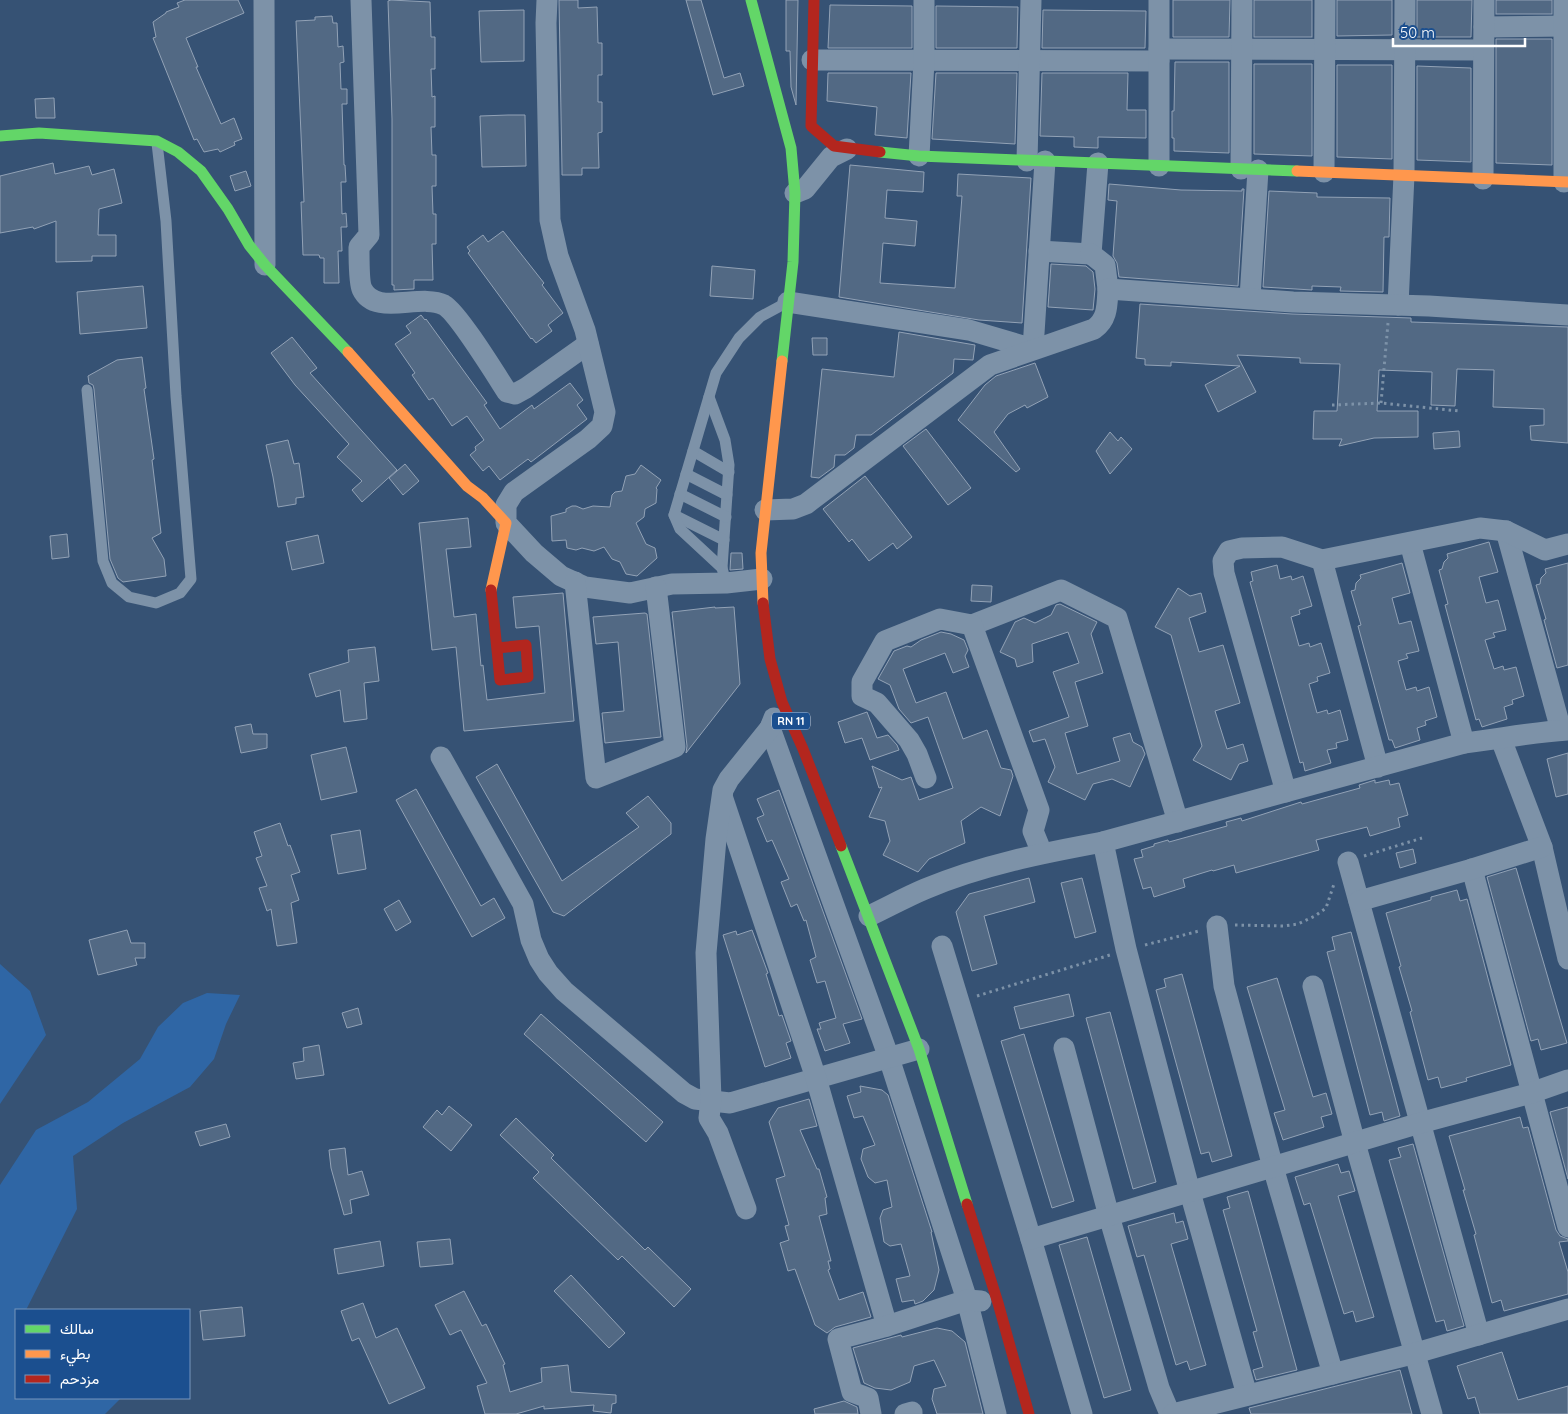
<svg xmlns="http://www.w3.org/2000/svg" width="1568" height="1414" viewBox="0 0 1568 1414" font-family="Quicksand,Vazirmatn,sans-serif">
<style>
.green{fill:#2f66a5}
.building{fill:#526984;stroke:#92a2b6}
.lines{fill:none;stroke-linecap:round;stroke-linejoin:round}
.path{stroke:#7d92a8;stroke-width:3;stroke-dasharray:2.5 4;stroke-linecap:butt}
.lane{stroke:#7d92a8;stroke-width:11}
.street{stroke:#7d92a8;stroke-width:21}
.fast{stroke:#63d668;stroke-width:11}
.slow{stroke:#ff974d;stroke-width:11}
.jam{stroke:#b3261e;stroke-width:11}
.labels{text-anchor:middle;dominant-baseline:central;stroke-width:5;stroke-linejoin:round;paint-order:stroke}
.shield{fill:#1b4f8f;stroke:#bbcadd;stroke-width:1}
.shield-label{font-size:11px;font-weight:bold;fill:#fff}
</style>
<rect width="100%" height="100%" fill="#365274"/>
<!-- green -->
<g class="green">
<polygon points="0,964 30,991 46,1035 0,1104"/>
<polygon points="207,993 240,995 226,1024 214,1059 190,1087 123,1123 73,1156 77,1209 26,1310 16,1310 16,1398 121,1398 105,1414 0,1414 0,1185 36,1130 88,1102 140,1059 158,1027 183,1003"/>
</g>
<!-- building -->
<g class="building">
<polygon points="185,0 238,0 244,13 186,38 198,67 196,67 221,124 234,118 242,139 234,142 235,145 220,152 218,149 204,152 197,139 194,140 153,38 156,37 153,22 166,13 166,12 179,7 177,3"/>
<polygon points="391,0 430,2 431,37 435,37 435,69 431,69 432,97 435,96 435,127 431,127 432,155 436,155 436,186 432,186 433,214 436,214 436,244 432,244 433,280 414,280 414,289 394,290 394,285 392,285 392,119 388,1"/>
<polygon points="559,0 578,0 578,8 597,7 598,43 602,43 602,75 598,75 598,102 602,102 602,132 598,133 599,168 582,168 582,175 562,175 562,171"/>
<polygon points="686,0 701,0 724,78 740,73 744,86 713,95"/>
<polygon points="786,0 798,0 796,105 791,87 790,51 786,51"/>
<polygon points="1173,0 1230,0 1229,37 1173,37"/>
<rect x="1254" y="0" width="58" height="37"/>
<polygon points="1337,0 1392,0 1392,35 1337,36"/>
<polygon points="1417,0 1472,0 1471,37 1417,37"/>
<rect x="1496" y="0" width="56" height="14"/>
<polygon points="830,5 912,6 912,48 828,48"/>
<polygon points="936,6 1018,7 1017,48 936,48"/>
<polygon points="524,10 524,61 481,62 479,11"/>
<polygon points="1043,10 1146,11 1145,48 1042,48"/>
<polygon points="332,16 333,23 337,23 338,47 343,46 344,62 340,63 341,89 347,89 347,104 342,104 344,165 345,165 346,182 341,182 342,214 346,213 347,227 341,227 342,251 338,251 339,283 324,283 324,258 320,258 319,255 303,255 301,202 304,202 296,21 315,20 315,17"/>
<polygon points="1496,39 1552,39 1552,165 1496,163"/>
<polygon points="1175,62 1229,62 1229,153 1174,151 1174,138 1172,138 1172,111 1174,111"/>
<polygon points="1254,64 1312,64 1312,156 1254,154"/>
<polygon points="1337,65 1392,65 1392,159 1337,157"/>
<polygon points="1417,66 1471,68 1471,162 1417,160"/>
<polygon points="828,73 911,73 907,138 875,135 877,107 827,101"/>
<polygon points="936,73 1017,73 1015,144 932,139"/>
<polygon points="1042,73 1128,73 1127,110 1146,110 1146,138 1098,137 1098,148 1074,147 1074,137 1040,136"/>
<polygon points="54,98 55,118 36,118 35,99"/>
<polygon points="508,115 525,115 526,166 482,167 480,116"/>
<polygon points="53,163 55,174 89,166 92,175 114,169 122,203 99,209 98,235 116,235 116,256 92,256 92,261 56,262 56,221 34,229 33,227 0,233 0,176"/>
<polygon points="850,165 924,172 923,192 887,190 885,218 917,221 915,246 883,243 880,283 955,288 962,196 957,196 958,174 1031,178 1022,323 979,320 839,297"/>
<polygon points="246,171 251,186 235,191 230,176"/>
<polygon points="1109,184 1181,190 1242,191 1242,189 1244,189 1238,286 1119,277 1117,263 1113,256 1117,201 1108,200"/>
<polygon points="1269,191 1317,193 1317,197 1390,198 1389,237 1384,237 1383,292 1340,291 1341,287 1312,286 1312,290 1263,287"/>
<polygon points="503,231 544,283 542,285 563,313 548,325 552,331 536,343 532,338 531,339 468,253 470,251 467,247 483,235 488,242"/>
<polygon points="1051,264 1086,266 1093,272 1095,289 1093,310 1048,307"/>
<polygon points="712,266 755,270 753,299 710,296"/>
<polygon points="143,286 147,328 80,334 77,292"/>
<polygon points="1140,304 1292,314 1411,318 1411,322 1568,327 1568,443 1531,440 1530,426 1544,425 1544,409 1493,407 1494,370 1457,369 1455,406 1431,405 1432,372 1379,370 1377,411 1418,411 1418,437 1374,438 1339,446 1342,439 1313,439 1314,411 1337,411 1340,364 1300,363 1300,358 1237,355 1256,392 1218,412 1205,385 1240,366 1171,362 1171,366 1145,365 1145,359 1136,358"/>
<polygon points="421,315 425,320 426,319 487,403 484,405 500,429 532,405 534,409 570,383 583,400 577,405 587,419 531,462 528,459 500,480 489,466 483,471 470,455 476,450 475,447 484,440 467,416 452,426 433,398 429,400 412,375 415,373 395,344 411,333 406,326"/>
<polygon points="899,332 975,345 973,360 954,359 953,373 871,435 856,435 854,448 845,455 835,455 834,467 819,478 811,477 822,369 894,377"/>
<polygon points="292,337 317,368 310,373 397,470 362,502 352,490 362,481 337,457 349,444 295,385 271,353"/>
<polygon points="812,338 827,338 827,355 813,355"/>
<polygon points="142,357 146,388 144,389 154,459 152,460 161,533 152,538 164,559 166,576 123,582 118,578 110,559 94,389 93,385 89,383 88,376 117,360"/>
<polygon points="1035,363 1048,397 1027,408 1025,405 1008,414 994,432 1020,469 1016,472 958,420 985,385 996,376"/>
<polygon points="926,429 971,488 948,505 903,446"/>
<polygon points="1459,431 1460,447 1434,449 1433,433"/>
<polygon points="1110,432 1118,441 1121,437 1132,449 1110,474 1096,451"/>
<polygon points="288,440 294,464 299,463 304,497 296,498 296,504 278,507 273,477 266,445"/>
<polygon points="405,464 419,481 403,495 389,478"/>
<polygon points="641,465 661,480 656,488 657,489 656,503 645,509 644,517 636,523 646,544 655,548 657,558 637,576 626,574 620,562 612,559 604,547 594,551 582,548 576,550 567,548 566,540 552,541 551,516 566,512 566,509 572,506 576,506 583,509 593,506 610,507 612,495 615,492 622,491 626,476 635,474"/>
<polygon points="865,476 912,537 897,549 893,543 869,561 852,539 849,542 823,509"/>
<polygon points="468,518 471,547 446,549 454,617 476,614 481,666 483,665 487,700 545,693 539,626 516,628 513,597 563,593 574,721 464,731 456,647 432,650 419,523"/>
<polygon points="67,534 69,557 52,559 50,536"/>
<polygon points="318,535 324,563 292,570 286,542"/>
<polygon points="1489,542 1498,572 1479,577 1486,603 1498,600 1506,630 1493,633 1495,637 1485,640 1494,669 1503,666 1504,670 1516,667 1524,696 1512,700 1513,704 1504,707 1507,719 1482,727 1479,719 1476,720 1445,605 1448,604 1439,570 1442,569 1444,562 1448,558 1447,554"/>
<polygon points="731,553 742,553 743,569 730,570"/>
<polygon points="1402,563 1410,593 1392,598 1399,624 1411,621 1419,651 1406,654 1408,658 1398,661 1406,690 1416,687 1417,691 1429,687 1437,717 1425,721 1426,725 1417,728 1420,740 1395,748 1392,740 1389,740 1358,626 1361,625 1351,591 1355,590 1356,583 1361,578 1360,575"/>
<polygon points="1568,563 1568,665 1557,668 1544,620 1546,619 1536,585 1540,584 1541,578 1546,573 1545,569"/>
<polygon points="1277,565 1280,579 1291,576 1292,580 1303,576 1312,606 1299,610 1300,614 1291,617 1299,646 1309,643 1310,647 1321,643 1330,673 1317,677 1318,681 1309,684 1317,713 1327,710 1328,714 1340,710 1348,740 1336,743 1337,748 1327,750 1331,763 1305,771 1303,762 1300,763 1250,582 1253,581 1251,572"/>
<polygon points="972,585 992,586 991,602 971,601"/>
<polygon points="1178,588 1190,596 1201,593 1206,612 1189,618 1199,652 1223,645 1240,703 1215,711 1227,749 1243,744 1248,761 1239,764 1231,780 1193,760 1202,746 1171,635 1155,627"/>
<polygon points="1060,604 1097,622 1091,634 1103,673 1075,682 1088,726 1065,733 1077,774 1120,761 1113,738 1130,733 1133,742 1142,747 1145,754 1130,787 1112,779 1093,784 1085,800 1048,782 1055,767 1045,739 1033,742 1029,731 1069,717 1053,672 1079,663 1068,632 1032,644 1033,662 1017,667 1015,659 1000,652 1015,622 1024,618 1035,623 1051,615 1056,605"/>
<polygon points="715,607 715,608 734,607 740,684 686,753 687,746 672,612"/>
<polygon points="645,613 647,614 661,737 605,743 602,713 624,711 618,642 596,644 593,617"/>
<polygon points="941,632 951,634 964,640 968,650 965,656 969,667 953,673 945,653 903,669 916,703 946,692 963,739 987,730 1001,768 1011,770 1013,776 1000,816 981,807 961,821 965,843 929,859 918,872 883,855 890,841 885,821 869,817 882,787 879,788 872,766 902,780 911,777 919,800 953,788 928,717 911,723 899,709 890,685 878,679 894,651 907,646 911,647 921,640"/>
<polygon points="375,647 379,681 364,683 367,719 344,722 340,690 316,697 309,674 349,662 348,650"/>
<polygon points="867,712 877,738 888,735 897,745 899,750 870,760 862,738 845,743 838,722"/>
<polygon points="251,724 253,734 267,734 267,748 241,753 235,727"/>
<polygon points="346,747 357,792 321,800 311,755"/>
<polygon points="1568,753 1568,794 1556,797 1547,759"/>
<polygon points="497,764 562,881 639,827 626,813 648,796 671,823 671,834 564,916 553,912 476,777"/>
<polygon points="1375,780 1375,783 1389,780 1390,785 1399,783 1408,815 1398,818 1400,827 1370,836 1367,827 1316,840 1319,850 1236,873 1234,865 1213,871 1212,870 1183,879 1185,887 1154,897 1151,887 1143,889 1134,859 1143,857 1141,850 1154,846 1154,844 1168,840 1169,842 1227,826 1226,822 1241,818 1242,821 1301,802 1302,804 1360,788 1359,785"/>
<polygon points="416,789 481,906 494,898 505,918 472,937 396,800"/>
<polygon points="779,790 862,1019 843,1024 850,1043 825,1051 817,1029 821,1029 819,1023 836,1018 825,981 817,983 810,960 816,957 806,920 804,921 797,904 791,907 781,882 789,879 772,840 767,842 757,818 764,815 757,799"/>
<polygon points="280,823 288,846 290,845 300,872 291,875 299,900 291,903 297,943 277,946 271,909 267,911 259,888 267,886 256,858 262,856 254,832"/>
<polygon points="360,830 366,869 338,874 331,835"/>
<polygon points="1413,849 1416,863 1400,868 1396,853"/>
<polygon points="1516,868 1567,1043 1541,1050 1538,1039 1531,1041 1487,877"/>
<polygon points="1029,878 1035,902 984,916 997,964 972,971 956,912 969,894"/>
<polygon points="1082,878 1096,932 1075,938 1061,883"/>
<polygon points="1457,890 1460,901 1467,899 1511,1065 1466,1078 1467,1081 1441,1088 1438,1077 1428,1080 1410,1012 1412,1011 1399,967 1401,966 1386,913 1431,900 1431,897"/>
<polygon points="399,900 411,922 396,931 384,909"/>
<polygon points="127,930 131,943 145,943 145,958 135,958 137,965 98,975 89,940"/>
<polygon points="752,930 768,973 766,974 779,1016 782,1015 791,1041 786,1043 791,1058 765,1067 723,935 736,931 737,935"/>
<polygon points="1351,932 1400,1116 1384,1121 1382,1112 1370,1115 1327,952 1335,950 1332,937"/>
<polygon points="1182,974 1232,1156 1212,1162 1209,1152 1201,1154 1156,990 1166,987 1164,979"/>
<polygon points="1277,978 1313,1097 1326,1093 1332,1114 1321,1117 1324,1127 1283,1140 1274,1113 1285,1110 1247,987"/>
<polygon points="1069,994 1074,1016 1020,1029 1014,1007"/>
<polygon points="358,1008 362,1024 347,1028 342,1013"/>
<polygon points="1110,1012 1156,1182 1133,1189 1086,1018"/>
<polygon points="541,1014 663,1122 646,1142 524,1034"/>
<polygon points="1024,1034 1074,1201 1052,1208 1001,1041"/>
<polygon points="319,1045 324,1075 296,1079 293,1063 304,1061 303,1048"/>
<polygon points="860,1086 882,1090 888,1095 932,1232 931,1232 939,1270 934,1290 923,1301 915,1304 914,1300 902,1302 896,1279 910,1276 901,1244 890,1246 884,1242 880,1218 883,1210 892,1207 887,1180 875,1183 868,1177 861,1159 863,1149 875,1145 863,1116 854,1118 847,1096 861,1092"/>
<polygon points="809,1099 817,1126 800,1130 817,1169 819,1169 827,1197 825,1198 827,1214 819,1216 831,1261 828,1261 830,1269 828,1270 839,1300 863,1292 871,1317 835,1327 827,1333 815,1325 795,1269 788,1271 780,1243 789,1240 785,1226 789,1225 776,1179 785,1176 769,1122 778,1108"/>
<polygon points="449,1106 472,1125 451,1151 423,1127 437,1110 442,1115"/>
<polygon points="1568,1107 1568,1179 1550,1112"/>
<polygon points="1520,1117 1523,1128 1528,1127 1556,1230 1560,1236 1568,1239 1568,1241 1559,1242 1568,1272 1568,1294 1504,1311 1501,1300 1492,1303 1474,1235 1476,1234 1463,1190 1465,1190 1449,1136"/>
<polygon points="516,1118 554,1155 551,1158 645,1250 648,1247 691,1289 674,1307 622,1256 618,1260 533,1178 539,1172 500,1135"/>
<polygon points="226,1124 230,1137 200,1146 195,1132"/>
<polygon points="1413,1144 1464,1326 1447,1331 1444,1320 1436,1322 1389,1160 1401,1157 1398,1148"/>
<polygon points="345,1148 348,1175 362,1171 369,1195 350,1200 352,1213 344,1215 331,1168 329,1150"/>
<polygon points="1338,1164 1341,1173 1349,1171 1355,1191 1338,1196 1374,1317 1356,1322 1353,1311 1344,1314 1310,1203 1304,1205 1295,1177"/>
<polygon points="1248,1191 1297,1370 1256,1380 1253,1370 1263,1367 1253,1332 1257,1331 1223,1210 1230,1208 1227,1197"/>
<polygon points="1174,1213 1176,1223 1183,1221 1188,1239 1171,1244 1206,1365 1190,1370 1187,1361 1176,1365 1144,1255 1137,1257 1128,1226"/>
<polygon points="1087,1237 1131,1390 1104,1398 1059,1245"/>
<polygon points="450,1239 453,1264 420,1267 417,1242"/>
<polygon points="380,1241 384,1266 338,1274 334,1249"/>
<polygon points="571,1275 625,1333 609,1348 554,1291"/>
<polygon points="464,1291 482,1326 486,1324 505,1364 503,1365 510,1392 542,1382 541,1368 568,1365 571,1392 616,1395 616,1403 612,1404 611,1413 593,1411 594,1405 544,1409 544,1406 516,1414 485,1414 477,1386 487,1383 461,1330 450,1335 435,1305"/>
<polygon points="363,1303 376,1338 397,1328 425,1388 389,1404 359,1338 352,1341 341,1311"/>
<polygon points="242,1307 245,1336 203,1340 200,1311"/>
<polygon points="937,1328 952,1331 965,1342 983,1414 937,1414 932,1399 934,1389 946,1386 934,1360 914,1366 910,1382 891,1390 875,1388 864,1383 853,1348 901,1335 902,1337"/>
<polygon points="1502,1352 1518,1400 1568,1386 1568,1414 1480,1414 1475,1397 1468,1399 1457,1366"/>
<polygon points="1400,1370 1412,1414 1251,1414 1249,1408"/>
<polygon points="844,1401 857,1407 858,1414 815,1414 814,1409"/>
</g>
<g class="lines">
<!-- path -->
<g class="path">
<polyline points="1381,403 1388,323"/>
<polyline points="1332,405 1381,403 1459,411"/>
<polyline points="1364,856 1422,838"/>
<polyline points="1235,925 1284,926 1298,924 1315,916 1326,908 1334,884"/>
<polyline points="1145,945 1199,931"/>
<polyline points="977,996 1110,955"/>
</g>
<!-- lane -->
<g class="lane">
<polyline points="87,390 103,561 112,583 129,597 156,603 180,593 191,579 176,396 166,221 157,143"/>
<polyline points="709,397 725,440 729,465 722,568"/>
<polyline points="693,451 729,472"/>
<polyline points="686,474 727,495"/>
<polyline points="680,494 726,517"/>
<polyline points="674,515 724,540"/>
<polyline points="726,583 722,568 680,529 674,515 716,373 739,338 760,317 786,303"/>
</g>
<!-- street -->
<g class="street">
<polyline points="264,0 265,265"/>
<path d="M361,0L369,235L359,247C359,256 359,283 362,289C375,317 420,293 444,305C458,313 496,375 507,392L515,394L526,388L588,344"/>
<polyline points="547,0 546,23 550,220 558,256 585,330 605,412 602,426 588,439 514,492 506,505 506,523 534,553 561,576 585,587 630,593 672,584 726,583 762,579"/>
<polyline points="1484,27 1568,26"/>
<polyline points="1159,49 1483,50"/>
<polyline points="812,60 1159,61"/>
<polyline points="919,156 924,61 924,0"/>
<polyline points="1027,161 1031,0"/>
<polyline points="1159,166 1159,0"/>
<polyline points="1241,169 1242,0"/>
<polyline points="1324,172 1325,0"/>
<polyline points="1483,179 1484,0"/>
<polyline points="1564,182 1564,0"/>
<polyline points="795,193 805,189 831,157 847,149"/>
<polyline points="1039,251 1091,254 1098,163"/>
<polyline points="1091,254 1105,265 1108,289"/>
<polyline points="1250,298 1258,170"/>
<polyline points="788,302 969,330 1033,349 1045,161"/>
<polyline points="1398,305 1404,175 1405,0"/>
<path d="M765,510L793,509L806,504L990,365L1094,329C1108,319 1107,305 1108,289L1293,302L1429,306L1568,315"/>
<polyline points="1506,531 1561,730"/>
<polyline points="1410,543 1464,743"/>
<polyline points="1322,560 1378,767"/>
<polyline points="575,582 596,778 675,747 656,587"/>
<polyline points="972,625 1061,590 1117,618 1178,822"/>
<polyline points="770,728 889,1058 967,1300 996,1414"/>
<polyline points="1501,739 1542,847 1568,959"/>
<polyline points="441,757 523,904 531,940 539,959 548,973 564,991 684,1093 695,1099 730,1103 919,1049"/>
<polyline points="926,778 917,754 909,740 877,703 862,696 862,682 885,641 940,619 972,625 1039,810 1033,831 1042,853"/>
<polyline points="1286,792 1224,573 1223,561 1229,551 1242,548 1282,547 1322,560 1480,528 1506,531 1545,550 1568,544"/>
<polyline points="723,799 816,1078 887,1326"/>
<polyline points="1103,842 1126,949 1190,1192 1247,1395"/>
<polyline points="1348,862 1479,1335"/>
<polyline points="1472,869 1568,1227"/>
<polyline points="1359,901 1472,869 1542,847"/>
<path d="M869,916C888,907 906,897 925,889C982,865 1043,853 1103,842L1464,743C1499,739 1533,732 1568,730"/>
<polyline points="1217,926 1224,986 1273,1167 1333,1374"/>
<polyline points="942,946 1031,1239 1082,1414"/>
<polyline points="1313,986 1355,1143 1432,1414"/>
<polyline points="1064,1048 1109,1216 1159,1388 1170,1414"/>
<polyline points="746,1209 718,1133 709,1118 711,1100 706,953 716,839 723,790 729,779 770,728 774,718"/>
<polyline points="1031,1239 1420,1123 1531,1093 1568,1080"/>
<polyline points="871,1414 868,1398 852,1392 838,1339 887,1326 967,1300 981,1301"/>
<polyline points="905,1414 912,1412 912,1414"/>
<polyline points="1173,1414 1416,1353 1568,1309"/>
</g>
<!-- fast -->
<g class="fast">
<polyline points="751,0 791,148 795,193 793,262 782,361"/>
<polyline points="0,136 39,133 157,141 178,152 201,171 228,209 249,245 265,265 348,352"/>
<polyline points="880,152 919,156 1297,171"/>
<polyline points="841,846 919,1049 967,1204"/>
</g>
<!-- slow -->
<g class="slow">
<polyline points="1297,171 1568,182"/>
<polyline points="348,352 467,486 483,498 506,523 491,590"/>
<polyline points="763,603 761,553 782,361"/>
</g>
<!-- jam -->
<g class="jam">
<polyline points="814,0 811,126 834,146 880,152"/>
<polyline points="491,590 500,680 528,677 526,645 497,648"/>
<polyline points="763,603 770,659 782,702 803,749 841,846"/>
<polyline points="967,1204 998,1303 1029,1414"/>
</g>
</g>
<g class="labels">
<!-- shield labels -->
<rect class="shield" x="772" y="712.5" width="38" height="17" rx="4"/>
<g class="shield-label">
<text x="791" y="721">RN 11</text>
</g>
</g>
<!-- legend -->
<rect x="15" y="1309" width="175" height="90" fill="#1b4f8f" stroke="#7695bc"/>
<rect x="25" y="1325" width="25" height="8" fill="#63d668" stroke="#7695bc"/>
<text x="60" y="1334" font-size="15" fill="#ffffff">سالك</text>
<rect x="25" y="1350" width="25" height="8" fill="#ff974d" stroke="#7695bc"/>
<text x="60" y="1359" font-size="15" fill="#ffffff">بطيء</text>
<rect x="25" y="1375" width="25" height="8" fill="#b3261e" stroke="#7695bc"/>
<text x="60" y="1384" font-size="15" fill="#ffffff">مزدحم</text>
<!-- scale -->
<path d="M1393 38v8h132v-8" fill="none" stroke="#ffffff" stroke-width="2.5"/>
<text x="1400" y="38" font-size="15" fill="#ffffff" stroke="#1b4f8f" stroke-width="4" paint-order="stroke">50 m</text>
</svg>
